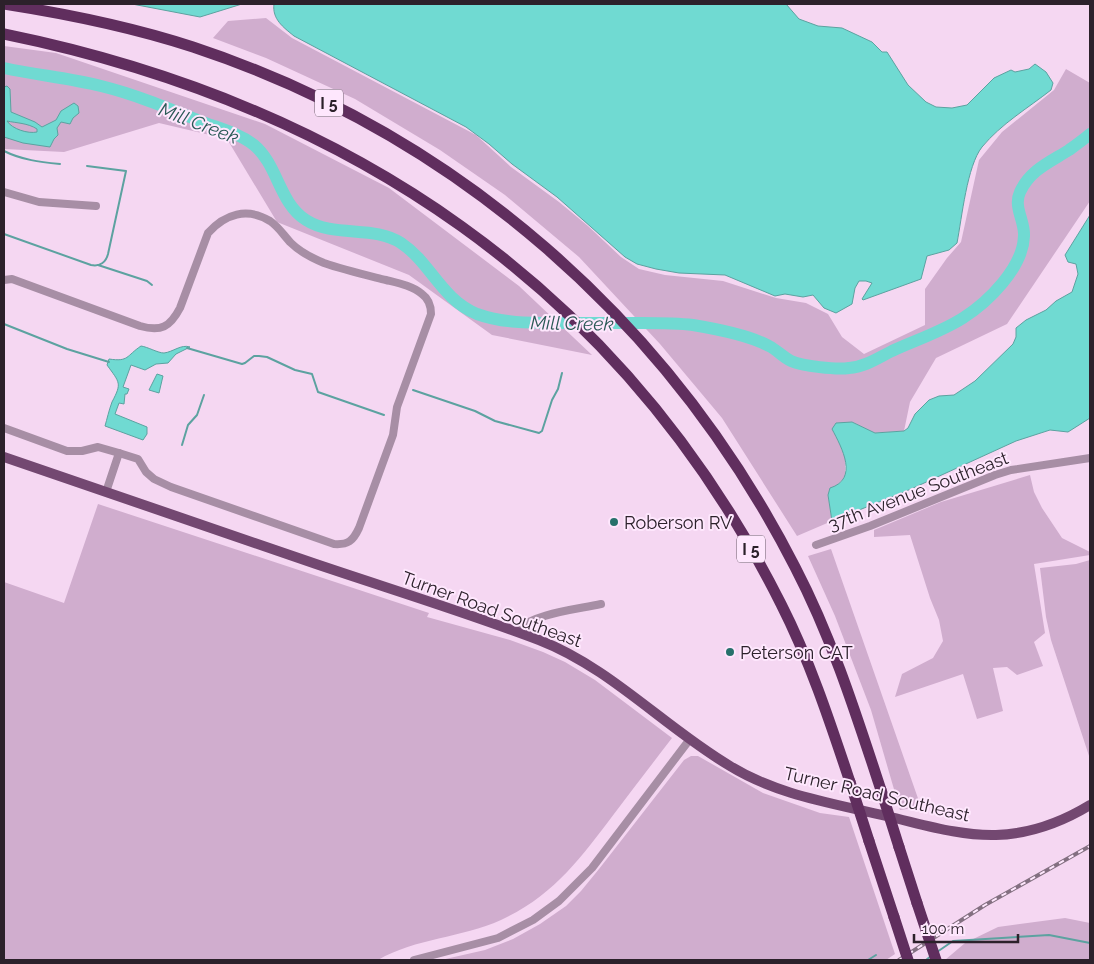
<svg xmlns="http://www.w3.org/2000/svg" width="1094" height="964" viewBox="0 0 1094 964" font-family="Raleway,sans-serif">
<style>
.green{fill:#d0adce}
.water{fill:#70dad2;stroke:#5ca2a0;fill-rule:evenodd}
.lines{fill:none;stroke-linecap:round;stroke-linejoin:round}
.stream{stroke:#5ca2a0;stroke-width:2}
.river{stroke:#70dad2;stroke-width:12}
.minor{stroke:#a78ea5;stroke-width:8}
.major{stroke:#734871;stroke-width:10}
.highway{stroke:#602e5e;stroke-width:11}
.rail-casing{stroke:#837081;stroke-width:4}
.rail{stroke:#fee7fd;stroke-width:2;stroke-dasharray:5.5;stroke-linecap:butt}
.highway-bridge{stroke:#602e5e;stroke-width:11}
.poi-dot{fill:#26706b;stroke:#fee7fd;stroke-width:2}
.labels{text-anchor:middle;dominant-baseline:central;stroke-width:4;stroke-linejoin:round;paint-order:stroke}
.shield{fill:#fee7fd;stroke:#6b5c6a;stroke-width:1}
.shield-label{font-size:16px;font-weight:bold;fill:#2c212b}
.street-label{font-size:18px;fill:#2c212b;stroke:#fee7fd}
.poi-label{font-size:18px;fill:#2c212b;stroke:#fee7fd;text-anchor:start}
.water-label{font-size:19px;font-style:italic;fill:#2a5956;stroke:#fee7fd}
</style>
<rect width="100%" height="100%" fill="#f5d7f2"/>
<!-- green -->
<g class="green">
<polygon points="266,18 292,38 476,135 511,167 559,202 588,226 621,257 639,269 665,275 723,281 776,298 806,303 828,314 842,337 864,354 925,325 925,289 947,258 961,242 979,160 1002,132 1054,90 1066,69 1090,83 1090,201 1007,324 936,358 910,402 904,431 875,433 852,422 833,429 845,456 845,477 828,495 832,521 797,536 722,418 660,344 579,257 505,195 440,150 355,99 266,58 213,38 228,21"/>
<polygon points="4,46 56,53 265,124 389,188 519,286 592,355 492,335 409,275 277,222 227,139 159,123 64,152 4,149"/>
<polygon points="1030,475 1034,492 1042,508 1062,538 1090,552 1090,555 1034,564 1045,633 1034,642 1043,666 1017,675 1007,667 993,668 1003,711 977,719 963,674 895,697 902,674 933,658 943,641 939,620 930,598 910,535 874,537 874,530 941,502"/>
<path d="M98,504L429,613L427,617L510,640L543,652L565,662L595,680L672,738C652,764 633,789 614,814C580,859 553,896 501,920C461,938 416,938 378,960H4V582L64,603Z"/>
<polygon points="831,549 921,807 900,810 871,710 835,616 808,556"/>
<polygon points="1090,560 1090,759 1051,640 1046,617 1040,568 1076,564"/>
<polygon points="691,756 698,756 763,793 820,813 849,817 895,954 886,960 441,960 485,950 513,939 540,924 566,906 581,891 599,869 684,760"/>
<polygon points="1065,918 1090,923 1090,960 945,960 965,943 998,927"/>
</g>
<!-- water -->
<g class="water">
<polygon points="132,4 242,4 200,17"/>
<path d="M274,4H786L799,19L818,26L842,28L872,42L882,52H887L908,85L926,102L936,107L952,108L967,105L994,78L1011,70L1015,72L1029,69L1035,64L1046,72L1053,83L1051,90C1028,108 1001,124 982,147C967,166 962,217 957,243L949,250L927,256L921,279L863,300L862,299L872,283L866,281H859L855,288L852,304L836,313L824,308L813,295L803,297L785,294L775,296L725,275L679,273L656,269L637,264L625,257L557,197L512,164L489,144L466,127L294,36C283,27 272,19 274,4Z"/>
<path d="M7,86L10,89L11,112L35,122L42,127L56,120L61,111L74,103L78,106L79,113L73,118L70,124L61,122L57,128L58,135L54,139L50,147L23,143L4,137V87ZM7,121C16,123 28,123 37,129V132C28,134 12,129 7,121Z"/>
<path d="M1090,215V418L1068,432L1050,430L1016,441L911,489L832,521L828,495L830,488C859,479 842,448 832,429L836,423L852,422L875,433L904,431L908,428L915,414L929,400L939,396L954,395L975,381L1013,344L1016,337V328L1026,320L1046,310L1056,301L1072,292L1078,274L1076,264L1068,262L1065,255Z"/>
<path d="M141,346C148,347 158,353 164,353C173,352 181,344 190,347L176,354L168,363L156,364L145,370L131,365L123,387L129,389L127,394H125L124,404L119,403L115,414L147,427V434L143,440L105,426C107,419 109,410 112,402C122,383 120,383 107,365L109,359C129,362 126,356 141,346Z"/>
<polygon points="157,374 163,376 159,393 149,390"/>
</g>
<g class="lines">
<!-- stream -->
<g class="stream">
<path d="M4,151C22,160 40,162 60,164"/>
<path d="M4,234L91,265C100,267 106,262 108,254L126,171L87,166"/>
<polyline points="98,265 147,281 152,285"/>
<polyline points="4,324 67,349 109,362"/>
<polyline points="187,348 242,364 245,363 254,356 259,356 267,357 295,370 312,374 318,392 384,415"/>
<polyline points="413,390 475,411 495,421 539,433 542,431 552,400 558,389 562,373"/>
<polyline points="182,445 188,425 197,415 204,395"/>
<polyline points="937,952 953,941 1049,935 1090,943"/>
<polyline points="868,960 876,955"/>
<polyline points="926,960 931,956"/>
</g>
<!-- river -->
<path class="river" d="M4,68C36,75 69,78 101,86C134,94 168,108 200,121C218,128 239,133 254,145C278,165 279,203 306,220C334,238 374,225 401,243C431,263 441,299 477,314C502,323 529,323 555,323C584,323 612,323 641,323C658,323 676,323 693,325C717,329 749,335 769,346C777,350 783,357 791,361C803,366 836,370 849,368C865,367 878,358 892,351C916,340 941,332 963,318C988,302 1023,268 1024,236C1025,221 1013,207 1020,192C1030,170 1050,162 1069,150C1076,145 1083,140 1090,134"/>
<!-- minor -->
<g class="minor">
<polyline points="4,192 39,202 96,206"/>
<path d="M4,280L12,279L140,326C161,332 170,327 180,308L208,233C225,214 247,207 270,221C279,227 284,236 291,243C300,252 312,258 324,263C344,270 366,275 386,280C398,283 413,286 422,294C429,299 431,306 431,314L397,407L393,435L359,528C353,541 348,545 334,544L171,487L154,479L146,472L138,459L119,453L98,447L82,451H67L4,428"/>
<polyline points="106,492 119,453"/>
<polyline points="816,545 870,526 995,475 1011,470 1090,458"/>
<path d="M514,631C536,613 573,610 601,604"/>
<polyline points="414,960 498,938 533,920 559,901 592,868 690,739"/>
</g>
<!-- major -->
<path class="major" d="M4,457C108,493 212,529 316,564C390,589 465,612 539,640C611,668 664,727 730,766C777,795 832,803 886,816C922,824 959,836 996,835C1030,834 1062,822 1090,805"/>
<!-- highway -->
<g class="highway">
<path d="M4,4C68,14 132,27 193,47C456,134 669,321 795,567C832,638 856,714 881,790"/>
<path d="M4,34C347,104 622,287 781,604C810,661 830,722 850,782"/>
<polyline points="869,841 894,917"/>
<polyline points="899,847 917,903"/>
</g>
<!-- rail casing -->
<g class="rail-casing">
<polyline id="rail" points="899,960 985,905 1090,846"/>
</g>
<!-- rail -->
<use href="#rail" class="rail"/>
<!-- highway-bridge -->
<g class="highway-bridge">
<polyline points="850,782 869,841"/>
<polyline points="881,790 899,847"/>
<polyline points="917,903 936,960"/>
<polyline points="894,917 908,960"/>
</g>
</g>
<!-- markers -->
<g class="poi-dot">
<circle cx="614" cy="522" r="5"/>
<circle cx="730" cy="652" r="5"/>
</g>
<g class="labels">
<!-- shield labels -->
<g class="shield">
<rect x="315" y="89.5" width="28" height="27" rx="4"/>
<rect x="737" y="535.5" width="28" height="27" rx="4"/>
</g>
<g class="shield-label">
<text x="329" y="103">I 5</text>
<text x="751" y="549">I 5</text>
</g>
<!-- street labels -->
<g class="street-label">
<text transform="translate(918 491) rotate(-21)">37th Avenue Southeast</text>
<text transform="translate(492 609) rotate(20)">Turner Road Southeast</text>
<text transform="translate(877 794) rotate(13)">Turner Road Southeast</text>
</g>
<!-- poi labels -->
<g class="poi-label">
<text x="624" y="522">Roberson RV</text>
<text x="740" y="652">Peterson CAT</text>
</g>
<!-- water labels -->
<g class="water-label">
<text transform="translate(199 123) rotate(21)">Mill Creek</text>
<text transform="translate(572 323) rotate(1)">Mill Creek</text>
</g>
</g>
<!-- border -->
<rect width="1094" height="964" fill="none" stroke="#2c212b" stroke-width="10"/>
<!-- scale -->
<path d="M914 934v8h104v-8" fill="none" stroke="#2c212b" stroke-width="2.5"/>
<text x="922" y="934" font-size="15" fill="#2c212b" stroke="#fee7fd" stroke-width="4" paint-order="stroke">100 m</text>
</svg>
